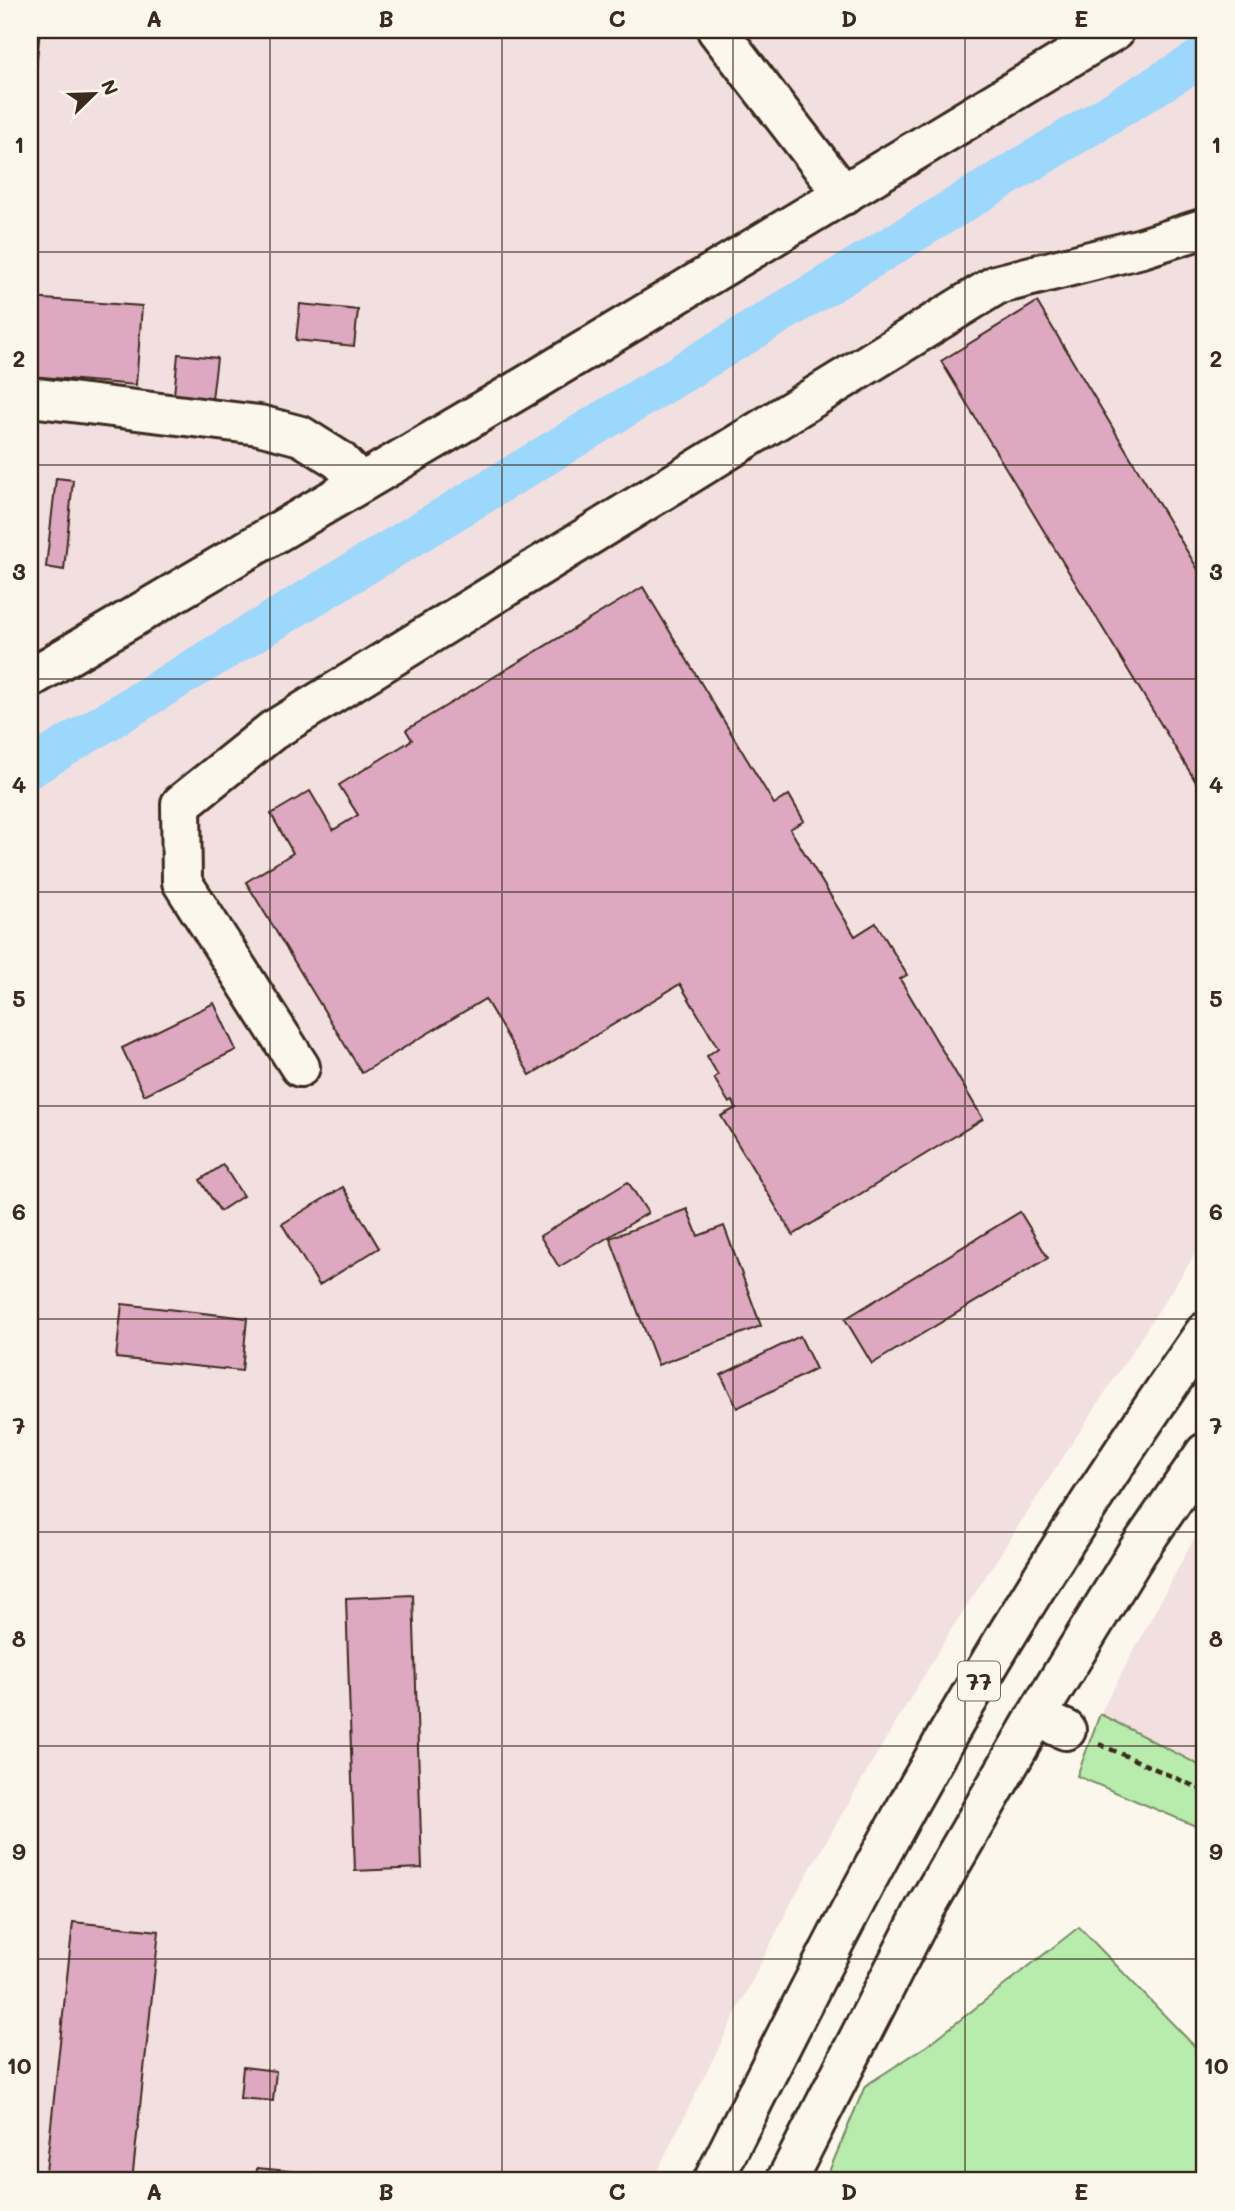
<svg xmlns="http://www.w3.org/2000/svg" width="1235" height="2211" viewBox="0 0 1235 2211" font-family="Mali,sans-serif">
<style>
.built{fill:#f2dfdf}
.green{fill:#b8ecad;stroke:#7a8b66;stroke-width:2}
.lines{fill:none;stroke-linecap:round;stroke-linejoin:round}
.canal{stroke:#9cd7fc;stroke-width:40}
.building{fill:#dda8c0;stroke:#3b2a1e;stroke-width:2}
.minor-casing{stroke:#3b2a1e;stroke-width:44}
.major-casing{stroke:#3b2a1e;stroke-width:44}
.path{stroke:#3b2a1e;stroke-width:4.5;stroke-dasharray:7 5;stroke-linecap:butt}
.minor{stroke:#fbf7ec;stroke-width:38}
.major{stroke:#fbf7ec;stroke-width:38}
.grid{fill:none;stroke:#3b2a1e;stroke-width:2;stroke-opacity:0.55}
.labels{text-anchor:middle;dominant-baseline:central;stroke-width:5;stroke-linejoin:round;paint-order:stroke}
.shield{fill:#fbf7ec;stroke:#75685c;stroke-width:2}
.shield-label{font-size:23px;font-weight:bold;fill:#3b2a1e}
.neatline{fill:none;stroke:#3b2a1e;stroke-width:2.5}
.grid-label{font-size:23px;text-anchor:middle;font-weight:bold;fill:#3b2a1e}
</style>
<rect width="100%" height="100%" fill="#fbf7ec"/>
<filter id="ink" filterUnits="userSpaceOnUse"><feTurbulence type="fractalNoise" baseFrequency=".0143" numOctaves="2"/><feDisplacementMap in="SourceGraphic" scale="14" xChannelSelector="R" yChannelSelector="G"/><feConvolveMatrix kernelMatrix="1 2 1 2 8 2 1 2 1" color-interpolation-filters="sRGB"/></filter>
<g filter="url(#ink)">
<!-- built -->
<g class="built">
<polygon points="30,30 1205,30 1205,1239 954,1625 878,1752 794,1897 652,2181 30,2181"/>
<polygon points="1205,1518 1205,1768 1100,1714"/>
</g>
<!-- green -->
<g class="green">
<polygon points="1100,1714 1205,1768 1205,1830 1077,1776"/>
<polygon points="1079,1927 1205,2057 1205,2181 825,2181 865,2086 928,2045"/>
</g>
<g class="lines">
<!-- canal -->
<polyline class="canal" points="30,768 1205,56"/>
</g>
<!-- building -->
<g class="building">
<polygon points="30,30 40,30 38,48 30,48"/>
<polygon points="30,48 38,48 35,78 30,78"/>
<polygon points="30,298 142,306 136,385 30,376"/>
<polygon points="1037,302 1205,581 1205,797 941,361"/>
<polygon points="300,304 358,310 354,346 296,340"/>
<polygon points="178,354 217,358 212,399 174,395"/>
<polygon points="56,478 73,480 64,570 46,567"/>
<polygon points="643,587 774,804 789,795 804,821 790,829 855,936 876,923 907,975 900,979 983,1119 793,1235 721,1116 736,1108 733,1101 729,1103 714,1078 718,1075 707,1056 718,1048 680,984 530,1075 485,999 362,1073 246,882 293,853 271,814 310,791 333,830 358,815 339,785 412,740 406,730"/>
<polygon points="214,1003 236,1050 144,1095 122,1048"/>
<polygon points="223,1165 243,1196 220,1211 200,1180"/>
<polygon points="628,1182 648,1213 559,1267 540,1236"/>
<polygon points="343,1187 379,1248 319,1285 282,1224"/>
<polygon points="687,1209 698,1236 724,1226 761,1326 658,1365 610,1238"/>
<polygon points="1020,1212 1048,1258 872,1364 845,1319"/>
<polygon points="122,1304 247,1318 242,1371 116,1358"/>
<polygon points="800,1336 816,1369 737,1408 721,1375"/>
<polygon points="413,1595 422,1868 355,1871 346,1598"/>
<polygon points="73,1922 159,1931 132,2181 45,2181"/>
<polygon points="243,2067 276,2071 273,2101 240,2098"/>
<polygon points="257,2168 319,2174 318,2181 256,2181"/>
</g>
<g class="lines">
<!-- minor casing -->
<g class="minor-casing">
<g id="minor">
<polyline points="717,30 844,195"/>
<polyline points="30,397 259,425 301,436 339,460 360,482"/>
<polyline points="30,678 527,385 1115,30"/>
<polyline points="300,1067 182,882 181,804 272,731 996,285 1142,248 1205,228"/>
<polyline points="1036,1717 1066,1730"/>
<polyline points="786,2181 926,1907 1036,1717 1137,1552 1205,1453"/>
</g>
</g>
<!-- major casing -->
<g class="major-casing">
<path id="major" d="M713,2181C770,2068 826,1954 887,1843C983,1666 1090,1496 1205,1332"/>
</g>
<!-- path -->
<polyline class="path" points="1099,1744 1205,1791"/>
<!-- minor -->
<use href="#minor" class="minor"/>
<!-- major -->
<use href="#major" class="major"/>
</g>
</g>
<!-- grid -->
<path class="grid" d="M270,30V2181M502,30V2181M733,30V2181M965,30V2181M30,252H1205M30,465H1205M30,679H1205M30,892H1205M30,1106H1205M30,1319H1205M30,1532H1205M30,1746H1205M30,1959H1205"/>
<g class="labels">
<!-- shield labels -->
<rect class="shield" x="958" y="1661.5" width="42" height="39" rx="5"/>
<g class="shield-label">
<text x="979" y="1681">77</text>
</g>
</g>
<!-- margin -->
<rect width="1235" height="2211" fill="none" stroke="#fbf7ec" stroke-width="77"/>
<!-- north arrow -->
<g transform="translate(94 94) rotate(67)" stroke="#fbf7ec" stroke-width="5" paint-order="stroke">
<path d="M0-5L12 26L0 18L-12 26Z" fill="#3b2a1e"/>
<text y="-10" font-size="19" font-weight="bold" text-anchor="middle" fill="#3b2a1e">N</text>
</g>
<rect x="38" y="38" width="1158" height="2134" class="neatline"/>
<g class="grid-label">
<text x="154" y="27">A</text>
<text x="386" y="27">B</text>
<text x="617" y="27">C</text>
<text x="849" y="27">D</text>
<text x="1081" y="27">E</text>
<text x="19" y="153">1</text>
<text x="1216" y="153">1</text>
<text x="19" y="367">2</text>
<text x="1216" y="367">2</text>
<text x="19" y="580">3</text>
<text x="1216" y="580">3</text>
<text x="19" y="793">4</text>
<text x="1216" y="793">4</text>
<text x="19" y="1007">5</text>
<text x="1216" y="1007">5</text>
<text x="19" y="1220">6</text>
<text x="1216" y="1220">6</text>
<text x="19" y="1434">7</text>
<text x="1216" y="1434">7</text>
<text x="19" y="1647">8</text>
<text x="1216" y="1647">8</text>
<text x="19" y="1860">9</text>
<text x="1216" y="1860">9</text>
<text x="19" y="2074">10</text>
<text x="1216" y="2074">10</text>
<text x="154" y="2200">A</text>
<text x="386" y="2200">B</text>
<text x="617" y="2200">C</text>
<text x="849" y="2200">D</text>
<text x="1081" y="2200">E</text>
</g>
</svg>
